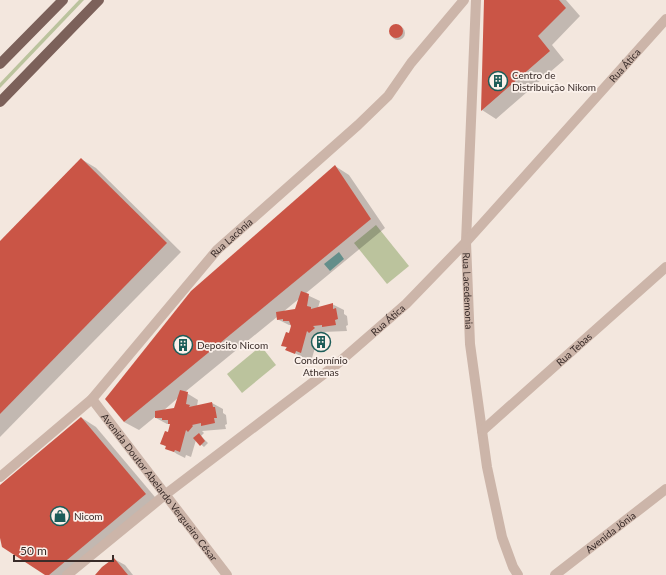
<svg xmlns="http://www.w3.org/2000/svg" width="666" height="575" viewBox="0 0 666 575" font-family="Lato,sans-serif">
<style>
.green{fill:#bbc39d}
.water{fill:#7cb2ad}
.shadow{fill:#0003;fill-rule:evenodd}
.building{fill:#ca5546}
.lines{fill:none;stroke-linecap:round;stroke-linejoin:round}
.minor{stroke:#ccb5a9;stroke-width:10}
.major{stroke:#7c615a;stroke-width:10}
.labels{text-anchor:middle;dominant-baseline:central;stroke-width:3.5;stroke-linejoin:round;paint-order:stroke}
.street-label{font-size:10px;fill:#392c29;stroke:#fbf1eb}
.poi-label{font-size:10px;fill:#392c29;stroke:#fbf1eb;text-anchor:start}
</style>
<rect width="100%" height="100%" fill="#f3e7de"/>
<!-- green -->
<g class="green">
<polygon points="79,0 84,0 0,88 0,83"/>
<polygon points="376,225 409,266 387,284 354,243"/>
<polygon points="261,346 276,365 242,393 227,374"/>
</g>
<!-- water -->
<polygon class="water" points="339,252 344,259 330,271 324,264"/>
<!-- shadow -->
<g class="shadow">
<polygon points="485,0 566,0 580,16 552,45 564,60 496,119 482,110"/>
<circle cx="398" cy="33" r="7"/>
<polygon points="81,159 96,168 181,252 0,437 0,242"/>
<path d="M335,166L349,175L385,228L305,294L320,301L318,308L332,304L344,310V314L347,316L348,325L346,326L347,331L323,332L325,334L321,338L329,345L325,348L317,341L312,358L307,357L306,359L287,349V348L283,345L293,325H289L277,319V317L185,392L198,400L197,406L212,403L223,409V413L226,415L227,424L225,425L226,429L202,431L204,433L201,436L208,443L204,447L196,440L191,457L186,455L185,458L177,454L162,444L172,424H167L156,418V416L139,430L124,422ZM300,298L296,310L283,312ZM179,397L175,409L163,411Z"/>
<polygon points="82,418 96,427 160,503 73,575 47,575 0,533 0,486"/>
<polygon points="114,559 125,565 133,575 96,575"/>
</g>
<!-- building -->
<g class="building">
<polygon points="484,0 559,0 566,8 538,36 550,51 481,111"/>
<circle cx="396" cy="31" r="7"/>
<polygon points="81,158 167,243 0,414 0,241"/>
<polygon points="335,165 371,219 124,422 105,399 191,291"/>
<polygon points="301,291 309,294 307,306 311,307 311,309 333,303 333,309 336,308 338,319 335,320 336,325 322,327 322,325 313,326 315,328 309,333 307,331 301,353 296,351 295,354 285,350 287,347 281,346 286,332 289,333 291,326 289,321 283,321 283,319 277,320 276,312 295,309"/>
<polygon points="320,336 326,343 321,347 316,340"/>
<polygon points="180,390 188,392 186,404 190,405 189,407 212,402 213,407 215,407 217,418 214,418 215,423 201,426 201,423 192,425 193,426 188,432 186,430 180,452 175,450 174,452 165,449 166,446 160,444 165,431 168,432 170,424 168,424 168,420 162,420 162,418 155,418 155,411 174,408"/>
<polygon points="81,417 146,494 49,575 45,575 2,547 0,538 0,485"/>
<polygon points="199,433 205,441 200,446 193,438"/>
<polygon points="114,558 128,575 95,575 102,567"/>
</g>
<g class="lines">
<!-- minor -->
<g class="minor">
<path id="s1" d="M476,0L466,242L470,344L487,467L502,537L513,567L518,575"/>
<path id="s2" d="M92,399L227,575"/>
<path id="s3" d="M482,431L666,267"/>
<path id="s4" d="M0,477L92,399L217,250L358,125L388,96L411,63L464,0"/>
<path id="s5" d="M67,575L166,494L337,364L406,304L466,242L666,19"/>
<path id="s6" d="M555,575L666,489"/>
</g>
<!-- major -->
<g class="major">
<polyline points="0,64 63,0"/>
<polyline points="0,102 99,0"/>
</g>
</g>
<!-- icons -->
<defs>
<g id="building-ring" transform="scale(1)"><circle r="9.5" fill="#fbf1eb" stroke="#1d5d59" stroke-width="1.5"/><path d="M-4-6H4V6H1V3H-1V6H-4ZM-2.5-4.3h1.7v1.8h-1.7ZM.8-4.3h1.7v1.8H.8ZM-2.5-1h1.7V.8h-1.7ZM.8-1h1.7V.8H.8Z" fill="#1d5d59"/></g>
<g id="shop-ring" transform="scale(1)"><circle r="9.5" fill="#fbf1eb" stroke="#1d5d59" stroke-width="1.5"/><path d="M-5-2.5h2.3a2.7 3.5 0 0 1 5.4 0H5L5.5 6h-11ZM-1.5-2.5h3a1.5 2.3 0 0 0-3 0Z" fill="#1d5d59"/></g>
</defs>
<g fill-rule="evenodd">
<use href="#building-ring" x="498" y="81"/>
<use href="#building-ring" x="321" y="342"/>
<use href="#building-ring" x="183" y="345"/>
<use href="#shop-ring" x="60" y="516"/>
</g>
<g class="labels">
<!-- street labels -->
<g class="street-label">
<text stroke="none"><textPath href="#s5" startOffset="758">Rua Ática</textPath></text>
<text stroke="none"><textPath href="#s4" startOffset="334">Rua Lacônia</textPath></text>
<text stroke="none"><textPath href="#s1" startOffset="291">Rua Lacedemonia</textPath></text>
<text stroke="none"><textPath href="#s5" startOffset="410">Rua Ática</textPath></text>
<text stroke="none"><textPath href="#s3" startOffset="123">Rua Tebas</textPath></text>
<text stroke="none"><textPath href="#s2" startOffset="111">Avenida Doutor Abelardo Vergueiro César</textPath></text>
<text stroke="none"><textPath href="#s6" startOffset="70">Avenida Jônia</textPath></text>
</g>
<!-- poi labels -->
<g class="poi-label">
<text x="512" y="75">Centro de<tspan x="512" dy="12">Distribuição Nikom</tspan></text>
<text x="197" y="345">Deposito Nicom</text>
<text x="321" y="360" text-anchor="middle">Condomínio<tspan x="321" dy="12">Athenas</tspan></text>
<text x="74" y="516">Nicom</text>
</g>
</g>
<!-- scale -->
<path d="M14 555v6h99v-6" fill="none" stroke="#392c29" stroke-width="2"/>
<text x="20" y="555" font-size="12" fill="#392c29" stroke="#fbf1eb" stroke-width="3" paint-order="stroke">50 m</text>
</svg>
